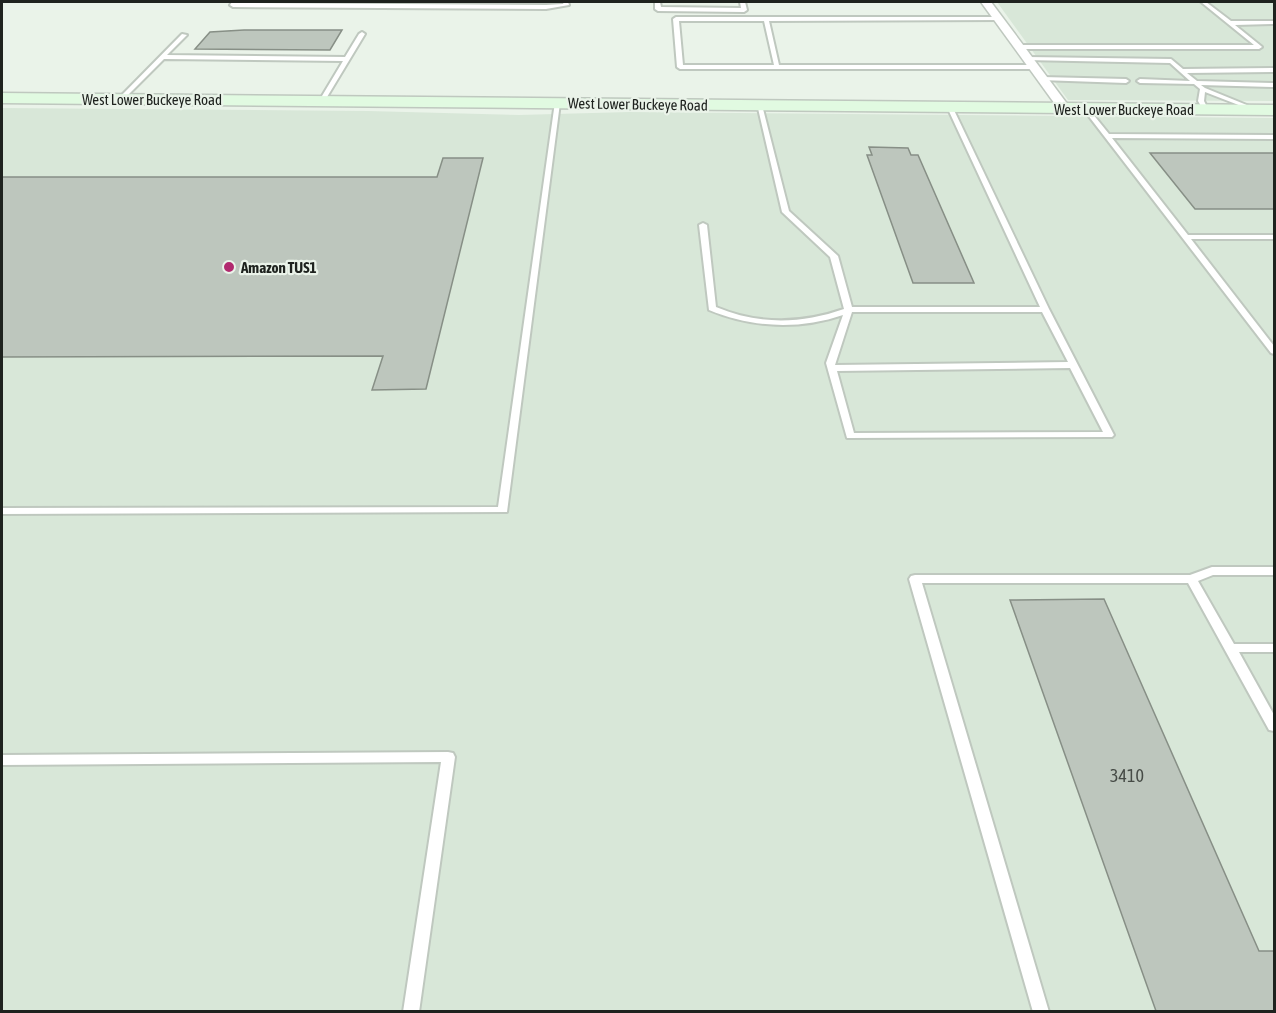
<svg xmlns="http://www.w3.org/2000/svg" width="1276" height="1013" viewBox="0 0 1276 1013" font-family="'Asap Condensed',sans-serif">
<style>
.built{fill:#d8e7d8}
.building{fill:#bdc6bd;stroke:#878f86;stroke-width:1.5}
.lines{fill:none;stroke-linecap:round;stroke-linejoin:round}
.service-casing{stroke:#bfc8bf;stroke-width:4}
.minor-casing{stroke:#bfc8bf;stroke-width:3}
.secondary-casing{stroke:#bfc8bf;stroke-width:3}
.service{fill:#fff;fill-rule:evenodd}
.minor{fill:#fff;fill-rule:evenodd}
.secondary{fill:#e1fae1;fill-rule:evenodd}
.poi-dot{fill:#b12a6f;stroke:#eaf3e9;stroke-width:2}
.labels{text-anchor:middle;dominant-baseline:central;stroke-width:4.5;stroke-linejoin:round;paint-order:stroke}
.far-street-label{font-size:15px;fill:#1e221e;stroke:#eaf3e9}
.far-poi-label{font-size:15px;font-weight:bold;fill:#1e221e;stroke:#eaf3e9;text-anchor:start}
.near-number-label{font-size:18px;fill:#464b46}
</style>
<rect width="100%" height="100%" fill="#eaf3e9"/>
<!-- built -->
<g class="built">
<polygon points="997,2 1274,2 1274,101 1068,100"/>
<polygon points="2,108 368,111 519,115 629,112 1274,118 1274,1011 2,1012"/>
</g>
<!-- building -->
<g class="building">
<polygon points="244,30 342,30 330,50 195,49 210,32"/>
<polygon points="869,147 908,148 911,155 918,155 974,283 913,283 867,155 872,155"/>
<polygon points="1150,153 1275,153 1275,209 1195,209"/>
<polygon points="443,158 483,158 426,389 372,390 383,356 2,357 2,177 437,177"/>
<polygon points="1104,599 1259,951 1275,951 1275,1011 1156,1011 1010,600"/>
</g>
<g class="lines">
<!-- service casing -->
<g class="service-casing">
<g id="service">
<polygon points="232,2 237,2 237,3 546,5 563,4 564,2 568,2 569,5 546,9 233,7 230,5"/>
<polygon points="655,2 660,2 661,7 741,8 740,2 745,2 747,10 744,12 658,11 655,9"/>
<polygon points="1201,2 1206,2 1231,21 1274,21 1274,24 1235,25 1261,46 1262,47 1259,49 1019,49 1016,47 1019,45 1254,45"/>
<path d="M676,17H999L1001,20L769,21L779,65H1034L1037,67L1034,69H680L677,67L673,19ZM679,21H764L774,65H683Z"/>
<polygon points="362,32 365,34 324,102 319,101 343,61 164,59 123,100 118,99 182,34 187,35 167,55 345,57 359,34"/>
<polygon points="1027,57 1171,59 1183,69 1274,68 1274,72 1187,73 1197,81 1274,83 1274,87 1201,85 1205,88 1259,110 1254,111 1205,92 1204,101 1208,109 1205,111 1203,110 1198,101 1200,89 1194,84 1140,83 1137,81 1140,79 1190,81 1170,63 1025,60 1024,59"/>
<polygon points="1042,77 1126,79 1129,81 1126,83 1040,80 1039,79"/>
<polygon points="555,102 560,103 507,512 2,514 2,508 498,507"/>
<path d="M757,104L762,105L789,211L838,256L852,307H1040L947,107L952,106L1049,309L1114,435L1112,437L847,438L826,363L843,315C799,330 752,328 709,310L699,225L703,223L707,225L716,307C759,325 801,324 844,309L830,257L782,212ZM852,312H1042L1068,362L835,365ZM1070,368L1103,432L854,433L837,371Z"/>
<polygon points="1084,108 1088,108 1109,134 1274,135 1274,139 1112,138 1188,235 1274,235 1274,239 1191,239 1274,346 1274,354 1271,353 1084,110"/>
<polygon points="1212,567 1274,567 1274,575 1213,575 1198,581 1234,644 1274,644 1274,652 1239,652 1274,715 1274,731 1269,730 1188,583 922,583 1049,1012 1033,1012 909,579 911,576 915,575 1190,575"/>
<polygon points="448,752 453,753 455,757 419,1012 403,1012 441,762 2,765 2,755"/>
</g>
</g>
<!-- minor casing -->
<g class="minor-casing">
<polygon id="minor" points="981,2 991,2 1068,105 1068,111 1060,111"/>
</g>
<!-- secondary casing -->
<g class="secondary-casing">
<polygon id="secondary" points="2,93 1274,105 1274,115 2,103"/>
</g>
<!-- service -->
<use href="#service" class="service"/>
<!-- minor -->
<use href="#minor" class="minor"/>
<!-- secondary -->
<use href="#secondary" class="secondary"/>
</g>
<!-- markers -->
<circle class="poi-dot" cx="229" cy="267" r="6"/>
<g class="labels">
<!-- far-street labels -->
<g class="far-street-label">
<text x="152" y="99">West Lower Buckeye Road</text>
<text transform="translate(638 104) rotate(1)">West Lower Buckeye Road</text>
<text x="1124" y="109">West Lower Buckeye Road</text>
</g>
<!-- far-poi labels -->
<g class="far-poi-label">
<text x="241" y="267">Amazon TUS1</text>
</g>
<!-- near-number labels -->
<g class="near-number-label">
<text x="1127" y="775">3410</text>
</g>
</g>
<!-- border -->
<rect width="1276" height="1013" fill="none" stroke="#1e221e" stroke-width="6"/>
</svg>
